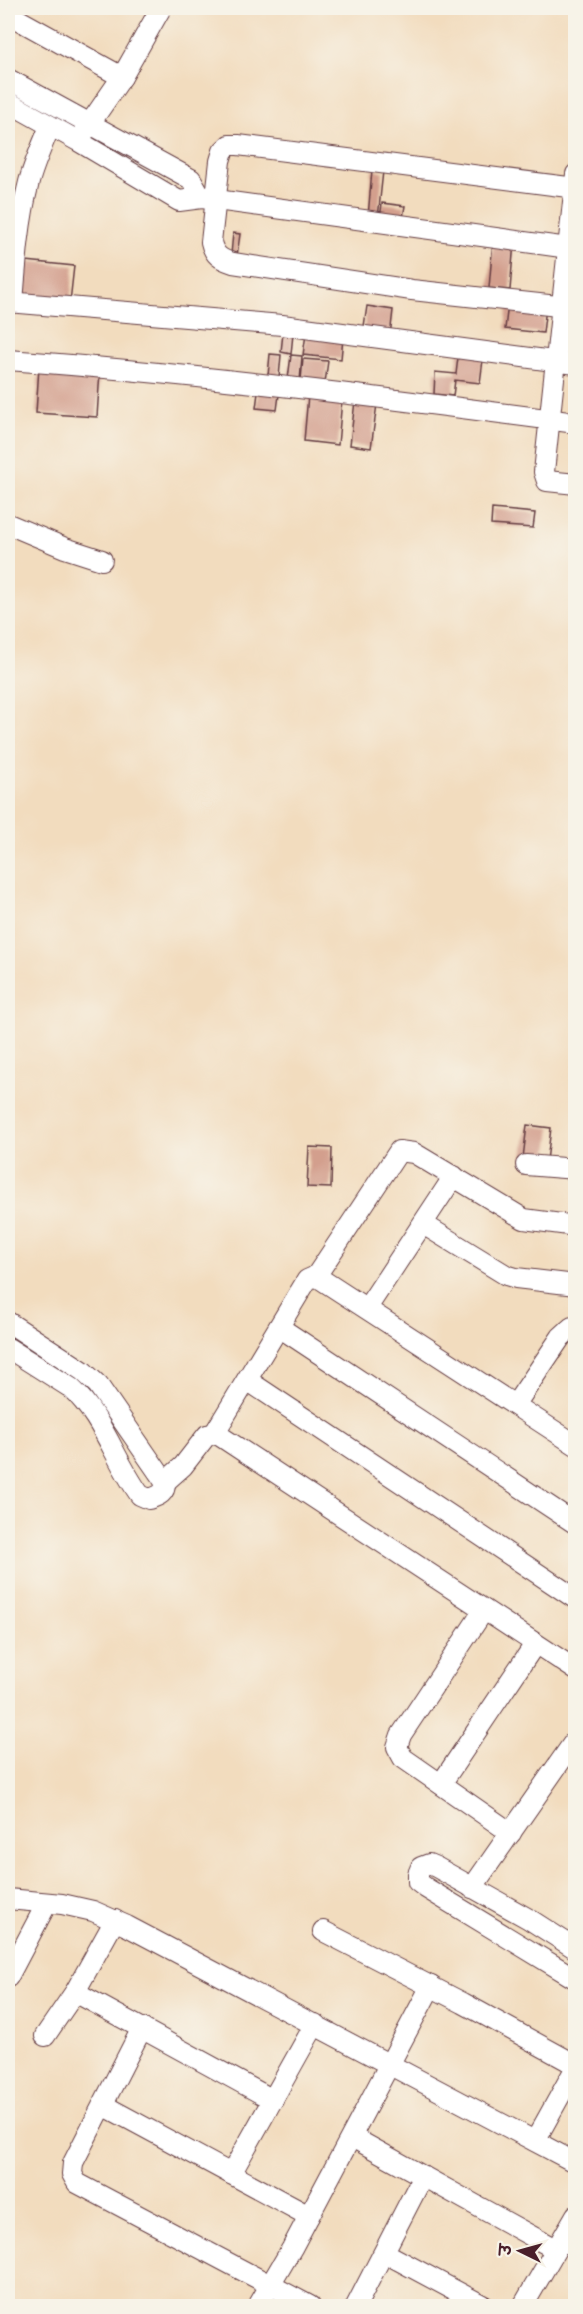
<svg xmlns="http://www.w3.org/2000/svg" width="583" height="2314" viewBox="0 0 583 2314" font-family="'Indie Flower','Playpen Sans Deva',sans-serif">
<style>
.building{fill:#d39f8d}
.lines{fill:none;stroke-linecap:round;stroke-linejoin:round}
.street-casing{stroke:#633b41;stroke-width:22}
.street{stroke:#fff;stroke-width:20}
</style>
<rect width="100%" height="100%" fill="#f7f3e8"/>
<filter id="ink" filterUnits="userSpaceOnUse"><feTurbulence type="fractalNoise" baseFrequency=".0167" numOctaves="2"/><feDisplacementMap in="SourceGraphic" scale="12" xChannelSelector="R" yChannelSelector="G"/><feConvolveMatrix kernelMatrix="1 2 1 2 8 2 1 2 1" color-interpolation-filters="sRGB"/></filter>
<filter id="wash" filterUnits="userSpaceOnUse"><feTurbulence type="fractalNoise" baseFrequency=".008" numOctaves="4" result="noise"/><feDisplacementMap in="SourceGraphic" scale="24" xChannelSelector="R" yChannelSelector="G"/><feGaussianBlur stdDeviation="1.35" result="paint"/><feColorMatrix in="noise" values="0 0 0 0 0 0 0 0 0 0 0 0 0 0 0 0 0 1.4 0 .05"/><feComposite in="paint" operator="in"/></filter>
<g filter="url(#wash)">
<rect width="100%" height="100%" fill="#f2dcbe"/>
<g id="blocks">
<!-- building -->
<g class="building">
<polygon points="372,170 383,171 378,218 368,217"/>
<polygon points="382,203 405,206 402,223 380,220"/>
<polygon points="233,233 240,234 237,256 231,255"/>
<polygon points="493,241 514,242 510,290 489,288"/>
<polygon points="26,261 74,266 70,302 23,298"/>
<polygon points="508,303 546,307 543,333 505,329"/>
<polygon points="367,306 393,310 390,336 363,333"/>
<polygon points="283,333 293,334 291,354 281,352"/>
<polygon points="306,334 343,338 341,359 303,355"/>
<polygon points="459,349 484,352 480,383 455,380 453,396 434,394 435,372 456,374"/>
<polygon points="270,354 281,355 279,377 268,376"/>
<polygon points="291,355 302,356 300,381 288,379"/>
<polygon points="303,359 328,361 325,383 301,380"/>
<polygon points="39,367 100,371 97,417 36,413"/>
<polygon points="259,385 280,387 277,410 256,408"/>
<polygon points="308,395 342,399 338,445 304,441"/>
<polygon points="355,401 377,404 371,448 350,445"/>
<polygon points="492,509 535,513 533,528 491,525"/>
<polygon points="527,1125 551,1128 547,1161 523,1158"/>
<polygon points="309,1147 332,1148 331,1188 307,1187"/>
</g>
</g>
</g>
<g filter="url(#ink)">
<use href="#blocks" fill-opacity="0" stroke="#633b41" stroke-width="1.5"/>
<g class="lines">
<!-- street casing -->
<g class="street-casing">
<g id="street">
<polyline points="8,14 122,77"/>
<polyline points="8,79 191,179 202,198 179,201 78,141 8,102"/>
<polyline points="82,135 122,77 161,8"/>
<polyline points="576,174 544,472 547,481 576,484"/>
<path d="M576,188L238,145H229L223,151L220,161L211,242C214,255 220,259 233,263L412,290L576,308"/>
<polyline points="202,198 576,249"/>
<polyline points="8,302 282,325 576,364"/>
<path d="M13,303C16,263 19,221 29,182C34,163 43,144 50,126"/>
<path d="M8,360C198,374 387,398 576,423"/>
<polyline points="8,524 65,548 102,560"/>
<polyline points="526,1165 576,1169"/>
<polyline points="423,1224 506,1275 516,1278 576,1285"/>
<polyline points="316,1276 399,1151 414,1153 524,1219 576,1226"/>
<polyline points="367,1308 454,1176"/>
<path d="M8,1322L83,1371L98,1385L165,1482C166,1493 159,1496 149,1499L140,1495C115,1461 103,1417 71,1388L8,1348"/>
<polyline points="279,1327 576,1524"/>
<polyline points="247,1380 576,1599"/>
<polyline points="515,1405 561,1337 572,1327 576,1327"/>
<polyline points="214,1434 307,1280 316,1276 576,1445"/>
<polyline points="165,1482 183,1466 207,1435 214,1434 220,1436 576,1670"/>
<polyline points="484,1610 401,1735 397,1747 403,1758 511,1833"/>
<polyline points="441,1784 535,1644"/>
<polyline points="472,1888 576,1739"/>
<polyline points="8,1899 62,1904 93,1911 127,1926 576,2163"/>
<polyline points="323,1931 463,2003 576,2065"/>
<polyline points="576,1949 529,1919 436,1867 429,1864 421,1867 418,1874 418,1882 426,1888 576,1979"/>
<polyline points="8,1977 47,1903"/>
<polyline points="75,1992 273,2100"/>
<polyline points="142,2028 73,2163 72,2174 77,2183 310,2306"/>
<polyline points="45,2036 75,1992 115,1920"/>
<polyline points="103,2105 309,2216"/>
<polyline points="352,2137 555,2249"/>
<polyline points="535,2141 576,2067"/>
<polyline points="231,2174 315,2024"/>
<polyline points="385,2253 484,2306"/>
<polyline points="258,2306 292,2248 431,1986"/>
<polyline points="356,2306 423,2176"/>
<polyline points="523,2306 576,2215"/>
</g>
</g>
<!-- street -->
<use href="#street" class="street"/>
</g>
</g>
<!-- margin -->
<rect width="583" height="2314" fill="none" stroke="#f7f3e8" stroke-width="30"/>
<!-- north arrow -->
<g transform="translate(520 2251) rotate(275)" stroke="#f7f3e8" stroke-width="4.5" paint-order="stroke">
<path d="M0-4.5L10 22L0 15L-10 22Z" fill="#4a1f2b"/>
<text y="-9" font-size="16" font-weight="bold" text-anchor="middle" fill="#4a1f2b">उ</text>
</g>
</svg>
